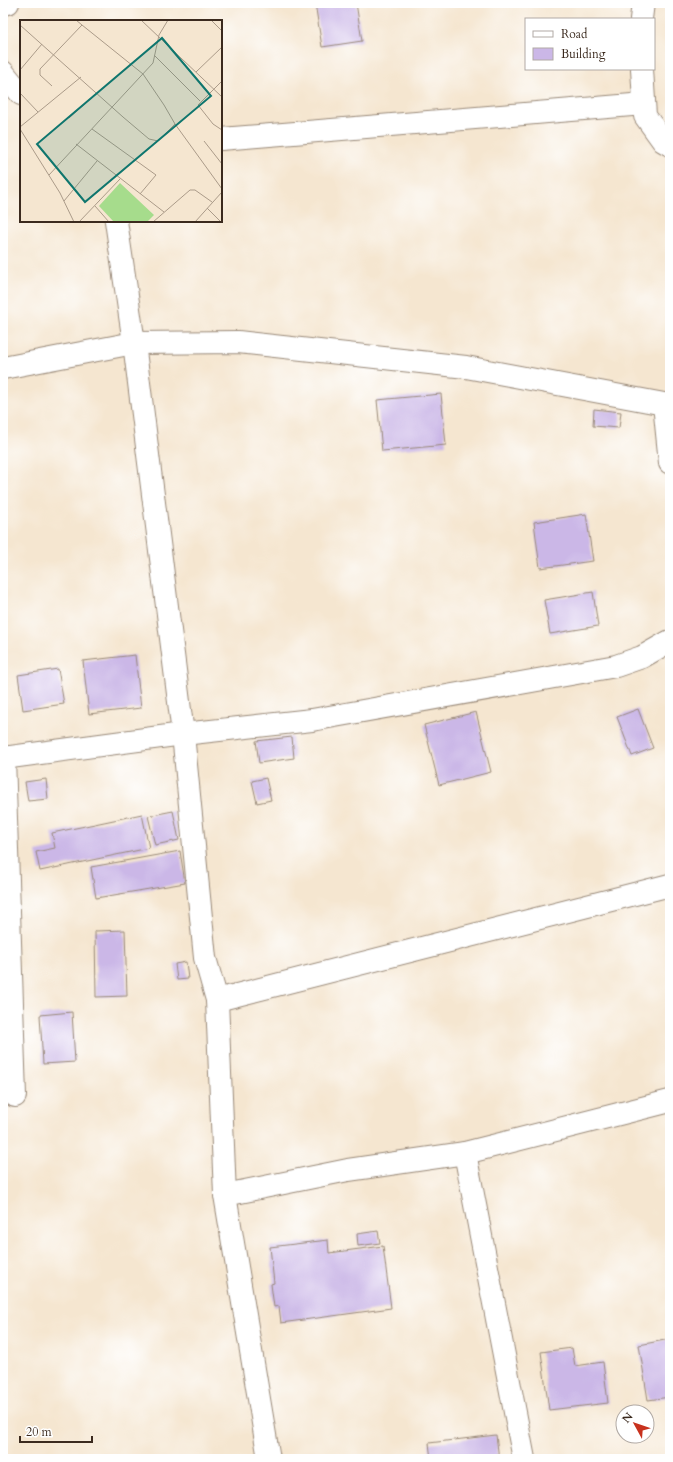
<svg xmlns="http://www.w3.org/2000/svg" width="673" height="1462" viewBox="0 0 673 1462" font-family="Cardo,serif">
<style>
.building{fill:#cbb7e7}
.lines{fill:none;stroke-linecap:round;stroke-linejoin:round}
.minor-casing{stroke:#988877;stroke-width:24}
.minor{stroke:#fff;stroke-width:22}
.inset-road{fill:none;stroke:#ab9b89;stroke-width:1}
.view{fill:#0f766e;fill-opacity:0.15;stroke:#0f766e;stroke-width:2}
.inset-edge{fill:none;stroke:#3b2a1e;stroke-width:2}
</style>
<rect width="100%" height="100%" fill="#fff"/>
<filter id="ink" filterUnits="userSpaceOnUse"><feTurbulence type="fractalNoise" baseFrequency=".025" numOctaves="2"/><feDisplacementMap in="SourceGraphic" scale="8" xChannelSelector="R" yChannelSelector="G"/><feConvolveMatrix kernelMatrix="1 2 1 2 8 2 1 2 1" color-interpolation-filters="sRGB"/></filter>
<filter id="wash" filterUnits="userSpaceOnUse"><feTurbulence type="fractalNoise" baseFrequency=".012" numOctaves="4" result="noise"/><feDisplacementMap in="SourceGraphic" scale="16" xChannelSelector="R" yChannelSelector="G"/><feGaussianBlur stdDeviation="0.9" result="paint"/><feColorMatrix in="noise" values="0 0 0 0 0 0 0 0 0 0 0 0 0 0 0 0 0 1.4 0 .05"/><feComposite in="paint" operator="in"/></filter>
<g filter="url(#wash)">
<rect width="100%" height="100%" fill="#f5e6d0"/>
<g id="blocks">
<!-- building -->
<g class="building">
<polygon points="315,3 356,3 362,41 322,47"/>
<polygon points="441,394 446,445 382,451 377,400"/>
<polygon points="594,409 621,412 619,428 593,426"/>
<polygon points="586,514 593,561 540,568 534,522"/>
<polygon points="593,592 598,626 550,634 544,600"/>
<polygon points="135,655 141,708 89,714 83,661"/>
<polygon points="58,669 64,704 23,710 18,675"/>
<polygon points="638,709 653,748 632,756 617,717"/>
<polygon points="476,712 491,772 439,785 424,725"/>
<polygon points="292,737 294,758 259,763 256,741"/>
<polygon points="266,778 271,800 257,803 252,781"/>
<polygon points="46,779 48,799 28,801 25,782"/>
<polygon points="173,811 179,840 155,845 148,816"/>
<polygon points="142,814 149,848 40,871 36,852 55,848 52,833"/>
<polygon points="180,851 185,883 96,898 91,867"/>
<polygon points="125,930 127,996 96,997 95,931"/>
<polygon points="186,962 188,979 177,980 175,964"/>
<polygon points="72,1012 75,1062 43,1064 40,1015"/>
<polygon points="378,1231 380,1243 358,1246 357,1234"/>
<polygon points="328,1240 329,1253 383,1246 391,1308 281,1323 279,1306 274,1307 271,1284 274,1283 270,1247"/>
<polygon points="670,1339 670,1397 648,1400 639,1345"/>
<polygon points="572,1348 575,1366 603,1362 608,1403 549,1410 541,1352"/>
<polygon points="496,1435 499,1459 431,1459 429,1443"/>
</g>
</g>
</g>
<g filter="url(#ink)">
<use href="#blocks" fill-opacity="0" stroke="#988877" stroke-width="1"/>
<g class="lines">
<!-- minor casing -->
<g class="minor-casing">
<g id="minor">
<polyline points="3,4 8,3"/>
<polyline points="641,19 643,3"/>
<polyline points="642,69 645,116 663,141 670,145"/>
<polyline points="3,72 21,94"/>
<polyline points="221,139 644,104"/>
<polyline points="116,221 134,343 183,734 205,958 217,1000 225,1195 269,1459"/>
<polyline points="3,368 134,343 238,342 466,367 664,404 670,463"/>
<polyline points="4,757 15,1096"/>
<polyline points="3,758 183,734 312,720 616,666 642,657 670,641"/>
<polyline points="217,1000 670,885"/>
<polyline points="465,1153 524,1459"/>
<polyline points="225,1195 348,1170 465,1153 670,1101"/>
</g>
</g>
<!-- minor -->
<use href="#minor" class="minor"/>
</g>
</g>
<!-- overview -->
<g transform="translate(20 20)">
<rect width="202" height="202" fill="#f5e6d0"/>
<path d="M100,163L134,195L127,202H94L79,186Z" fill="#a6dc8c"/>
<path class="inset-road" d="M121,0L202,77M191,0L202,11M0,5L103,97L129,119L138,121L155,104L144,85L123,54L62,5M134,35L180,81M0,50L22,24M176,52L202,27M202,61L178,85L193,104L202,110M32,66L20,55V49L62,5L56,0M0,73L18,92M49,98L77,73M155,104L202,169M0,107L61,57M0,109L40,173L54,202M72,109L136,155L120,174M184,121L202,144M56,124L144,192M29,155L133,43L139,15L148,0M44,181L77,141M75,186L89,202M187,188L201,202M59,202L100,159M133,202L170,170H175L192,182M175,202L202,172"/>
<path class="view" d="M142,18L191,76L65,182L17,124Z"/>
<rect width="202" height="202" class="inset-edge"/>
</g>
<!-- margin -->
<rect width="673" height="1462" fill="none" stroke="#fff" stroke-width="16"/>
<!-- legend -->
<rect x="525" y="18" width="130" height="52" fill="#ffffff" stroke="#b1aaa5"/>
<rect x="533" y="31" width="20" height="6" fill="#ffffff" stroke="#b1aaa5"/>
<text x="561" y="38" font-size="12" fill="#3b2a1e">Road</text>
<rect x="533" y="48" width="20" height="12" fill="#cbb7e7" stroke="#b1aaa5"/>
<text x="561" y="58" font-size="12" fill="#3b2a1e">Building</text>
<!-- north arrow -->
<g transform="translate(635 1424) rotate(310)"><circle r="19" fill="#ffffff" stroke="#b1aaa5"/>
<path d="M0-3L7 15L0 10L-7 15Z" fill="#c8321e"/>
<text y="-6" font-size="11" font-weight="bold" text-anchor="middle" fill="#3b2a1e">N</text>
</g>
<!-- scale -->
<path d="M20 1436v6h72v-6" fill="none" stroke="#3b2a1e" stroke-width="2"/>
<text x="26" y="1436" font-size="12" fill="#3b2a1e" stroke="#ffffff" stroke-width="3" paint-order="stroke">20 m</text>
</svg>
